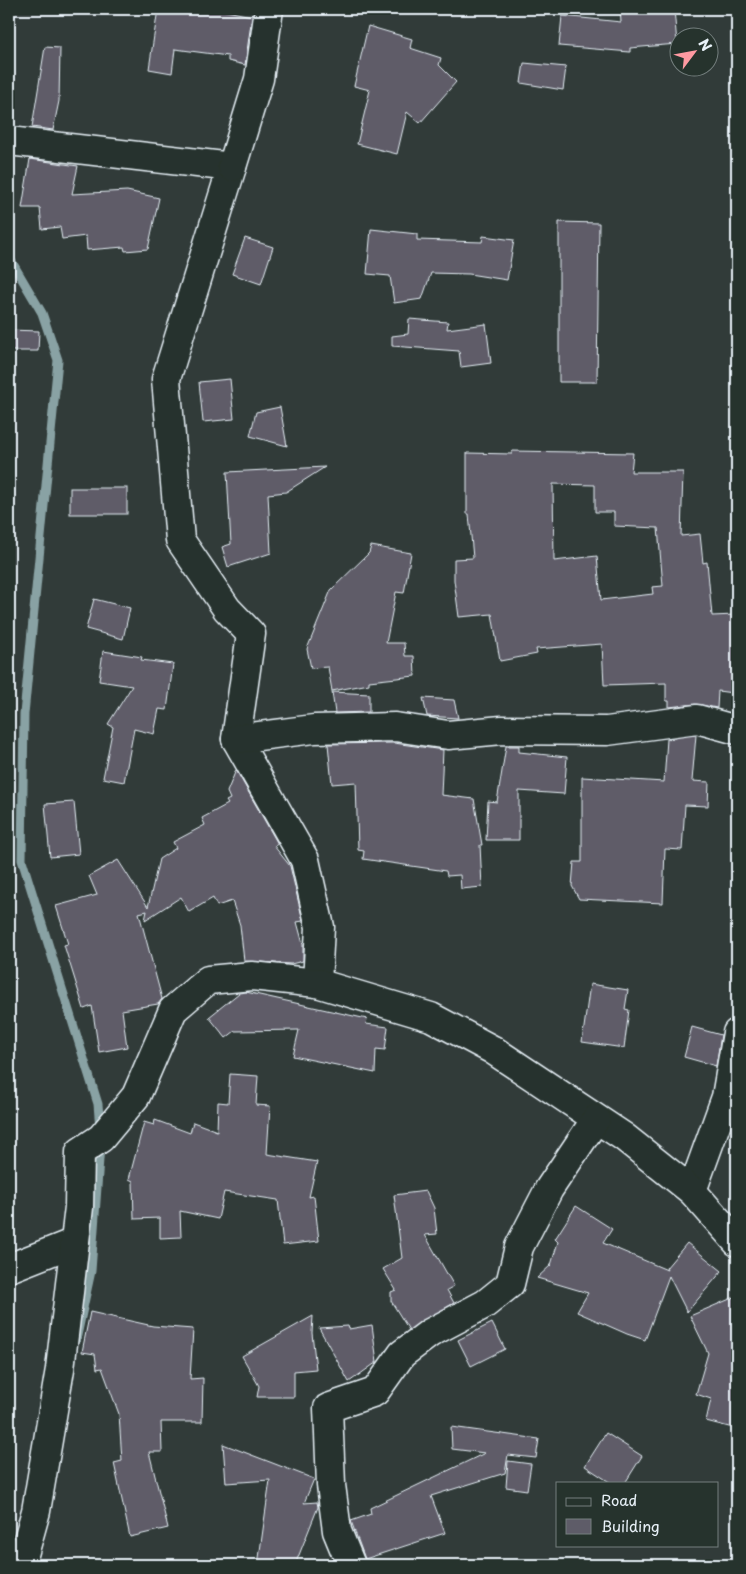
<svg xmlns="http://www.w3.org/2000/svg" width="746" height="1574" viewBox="0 0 746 1574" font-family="'Playpen Sans',sans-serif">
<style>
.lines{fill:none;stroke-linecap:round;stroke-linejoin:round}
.stream{stroke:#89a2a4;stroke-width:9}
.building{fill:#5e5c68;stroke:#e8f1f8;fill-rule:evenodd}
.minor-casing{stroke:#e8f1f8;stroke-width:31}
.minor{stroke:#26332d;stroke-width:28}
</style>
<rect width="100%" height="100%" fill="#313b39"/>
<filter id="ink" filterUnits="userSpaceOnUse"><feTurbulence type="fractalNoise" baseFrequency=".02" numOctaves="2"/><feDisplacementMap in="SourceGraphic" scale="10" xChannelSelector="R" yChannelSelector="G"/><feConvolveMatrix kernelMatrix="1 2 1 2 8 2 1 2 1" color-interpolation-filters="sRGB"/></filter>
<g filter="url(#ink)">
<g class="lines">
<!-- stream -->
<g class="stream">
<polyline points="9,257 42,313 58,360 24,714 22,860 98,1104 100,1129"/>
<polyline points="76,1340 91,1271 100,1145"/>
</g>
</g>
<!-- building -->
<g class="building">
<polygon points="158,9 216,9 252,16 245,65 228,61 228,56 175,49 172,73 149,69"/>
<polygon points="620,9 674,9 677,44 630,48 630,52 559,46 562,16 621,22"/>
<polygon points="368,26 412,39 410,48 441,58 439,65 456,82 420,123 407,112 397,154 357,144 370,90 354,86"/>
<polygon points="45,47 60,48 59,101 53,130 32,127"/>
<polygon points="524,63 566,67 563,90 521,83"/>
<polygon points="30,159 78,166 72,194 127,191 159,198 148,249 125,251 124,247 87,250 86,236 62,239 60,227 42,229 40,208 22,208"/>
<polygon points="559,222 599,223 597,382 559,382"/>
<polygon points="371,229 417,234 417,240 482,242 483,236 514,240 507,280 469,274 431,273 422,299 394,303 390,276 367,274"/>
<polygon points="245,238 273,247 261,284 232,274"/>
<polygon points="409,319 448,322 447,329 486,324 491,363 461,367 459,351 392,346 392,336 408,334"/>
<polygon points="9,330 39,331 38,351 9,351"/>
<polygon points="230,379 234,419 203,422 199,382"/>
<polygon points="280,407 287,446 250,436 256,412"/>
<path d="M512,451L633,453L631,472H683L681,536L700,534L703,563L707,562L712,616L735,615L737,649L733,693L718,691L717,708L695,704L669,707V701H666V683L604,685L602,644L536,649L537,654L500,661L492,614L459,617L454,580V559L473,558L469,514H467V453L512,454ZM553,484L595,485V512H614V526L658,528L663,586L652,587L653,594L601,600L597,556L554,561Z"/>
<polygon points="325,467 286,492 268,494 271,553 228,567 222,547 231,544 227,472"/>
<rect x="70" y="488" width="57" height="26"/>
<polygon points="371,546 411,553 404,593 396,592 386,643 404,643 405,656 414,656 415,676 369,681 369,684 332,691 328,667 311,668 307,649 331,590 369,553"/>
<polygon points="94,599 130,608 123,639 86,629"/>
<polygon points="103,651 142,657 141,660 173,664 167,710 159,709 154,734 134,729 124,782 103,778 113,727 108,724 132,686 99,681"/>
<polygon points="332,692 369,694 369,712 335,713"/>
<polygon points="423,698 454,700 458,718 427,716"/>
<polygon points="696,735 692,781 709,782 708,806 685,805 682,850 665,849 663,903 579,899 572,886 574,862 582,862 582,777 664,782 667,739"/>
<polygon points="394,743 443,750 441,795 474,799 482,845 480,845 482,887 461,889 460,875 447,876 446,871 363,859 364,851 358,850 356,782 332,784 328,744"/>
<polygon points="506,746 519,746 519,752 567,757 564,794 519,791 519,840 486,840 488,801 497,802"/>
<polygon points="236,770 278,844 274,846 290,866 303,921 297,922 303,944 303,961 291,964 244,961 240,925 232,901 217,906 213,898 189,912 181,897 145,920 147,911 139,913 162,999 158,1004 122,1010 127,1047 99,1052 92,1006 84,1009 64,945 68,944 56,906 97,895 89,876 118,860 148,907 159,859 176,848 173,842 205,825 202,818 228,804 226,801 230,799 227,792"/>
<polygon points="74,802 79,854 50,857 45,804"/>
<polygon points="590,984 628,990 625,1009 629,1010 624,1048 582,1042"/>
<polygon points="246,992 367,1019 366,1024 388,1027 385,1050 376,1049 375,1073 293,1056 299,1030 235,1031 226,1038 209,1017 239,993"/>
<polygon points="692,1027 721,1035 716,1066 684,1057"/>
<polygon points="230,1074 258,1076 256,1105 270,1106 267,1154 317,1162 309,1197 314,1196 319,1241 283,1245 278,1200 224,1192 218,1219 180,1211 181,1237 160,1238 160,1218 134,1219 133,1181 129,1179 144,1122 154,1125 155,1120 190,1133 193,1122 217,1131 218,1102 228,1103"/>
<polygon points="426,1191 434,1208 437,1234 425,1235 454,1286 447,1290 454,1303 409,1330 391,1301 391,1292 396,1290 383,1269 402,1258 394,1195"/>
<polygon points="576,1206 612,1229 603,1243 667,1270 666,1268 687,1243 722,1271 687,1312 669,1276 645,1340 627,1334 577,1312 588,1293 537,1278 551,1265 558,1242 555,1239"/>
<polygon points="737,1296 737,1412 733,1428 706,1421 711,1399 696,1394 708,1353 690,1316"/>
<polygon points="90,1312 153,1326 193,1329 190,1379 203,1378 202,1422 161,1422 162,1452 149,1452 168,1528 130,1537 114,1463 122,1461 119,1414 102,1368 97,1369 95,1354 82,1352"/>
<polygon points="313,1316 312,1333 316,1369 294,1371 294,1397 257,1397 259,1386 242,1356"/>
<polygon points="492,1323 505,1349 471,1366 458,1340"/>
<polygon points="372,1325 377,1362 349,1382 319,1328 348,1326 349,1329"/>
<polygon points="451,1427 539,1439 536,1458 508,1455 505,1473 431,1496 445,1533 365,1559 351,1521 371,1514 370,1508 485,1453 452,1449"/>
<polygon points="606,1433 642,1456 625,1483 611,1483 585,1466"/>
<polygon points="223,1444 314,1479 304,1503 317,1502 318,1507 295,1565 258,1565 270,1480 226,1483"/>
<polygon points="508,1461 531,1464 527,1490 506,1487"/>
</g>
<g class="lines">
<!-- minor casing -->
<g class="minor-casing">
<g id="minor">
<polyline points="9,141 232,167 166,379 180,540 227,609 251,634 236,739 305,860 320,927 317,983"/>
<polyline points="232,167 259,79 269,9"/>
<polyline points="236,739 314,729 395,727 448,735 502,730 607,731 697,719 737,730"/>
<polyline points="692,1191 726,1097 737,1033"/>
<polyline points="9,1268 75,1242"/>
<polyline points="21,1565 36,1511 60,1369 79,1207 80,1152 101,1138 136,1096 173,1010 208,980 252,976 317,983 431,1017 493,1050 624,1137 692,1191 737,1242"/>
<polyline points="351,1565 337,1531 331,1485 328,1408 375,1392 402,1354 430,1333 485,1304 510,1284 519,1247 549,1189 596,1119"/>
</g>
</g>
<!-- minor -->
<use href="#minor" class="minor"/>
</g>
</g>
<!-- margin -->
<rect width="746" height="1574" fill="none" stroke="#26332d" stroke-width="30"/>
<rect x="15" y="15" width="716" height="1544" fill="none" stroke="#e8f1f8" stroke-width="2" filter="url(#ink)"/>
<!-- legend -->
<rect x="556" y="1482" width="162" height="65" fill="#26332d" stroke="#747f7e"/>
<rect x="566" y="1498" width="25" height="8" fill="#26332d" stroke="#747f7e"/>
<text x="601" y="1506" font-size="15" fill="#e8f1f8">Road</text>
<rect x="566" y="1519" width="25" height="15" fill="#5e5c68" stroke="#747f7e"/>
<text x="601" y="1532" font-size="15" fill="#e8f1f8">Building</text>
<!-- north arrow -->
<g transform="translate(694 52) rotate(58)"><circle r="24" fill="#26332d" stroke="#747f7e"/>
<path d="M0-4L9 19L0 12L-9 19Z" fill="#ff9aa2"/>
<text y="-8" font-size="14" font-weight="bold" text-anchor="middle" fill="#e8f1f8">N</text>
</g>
</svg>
